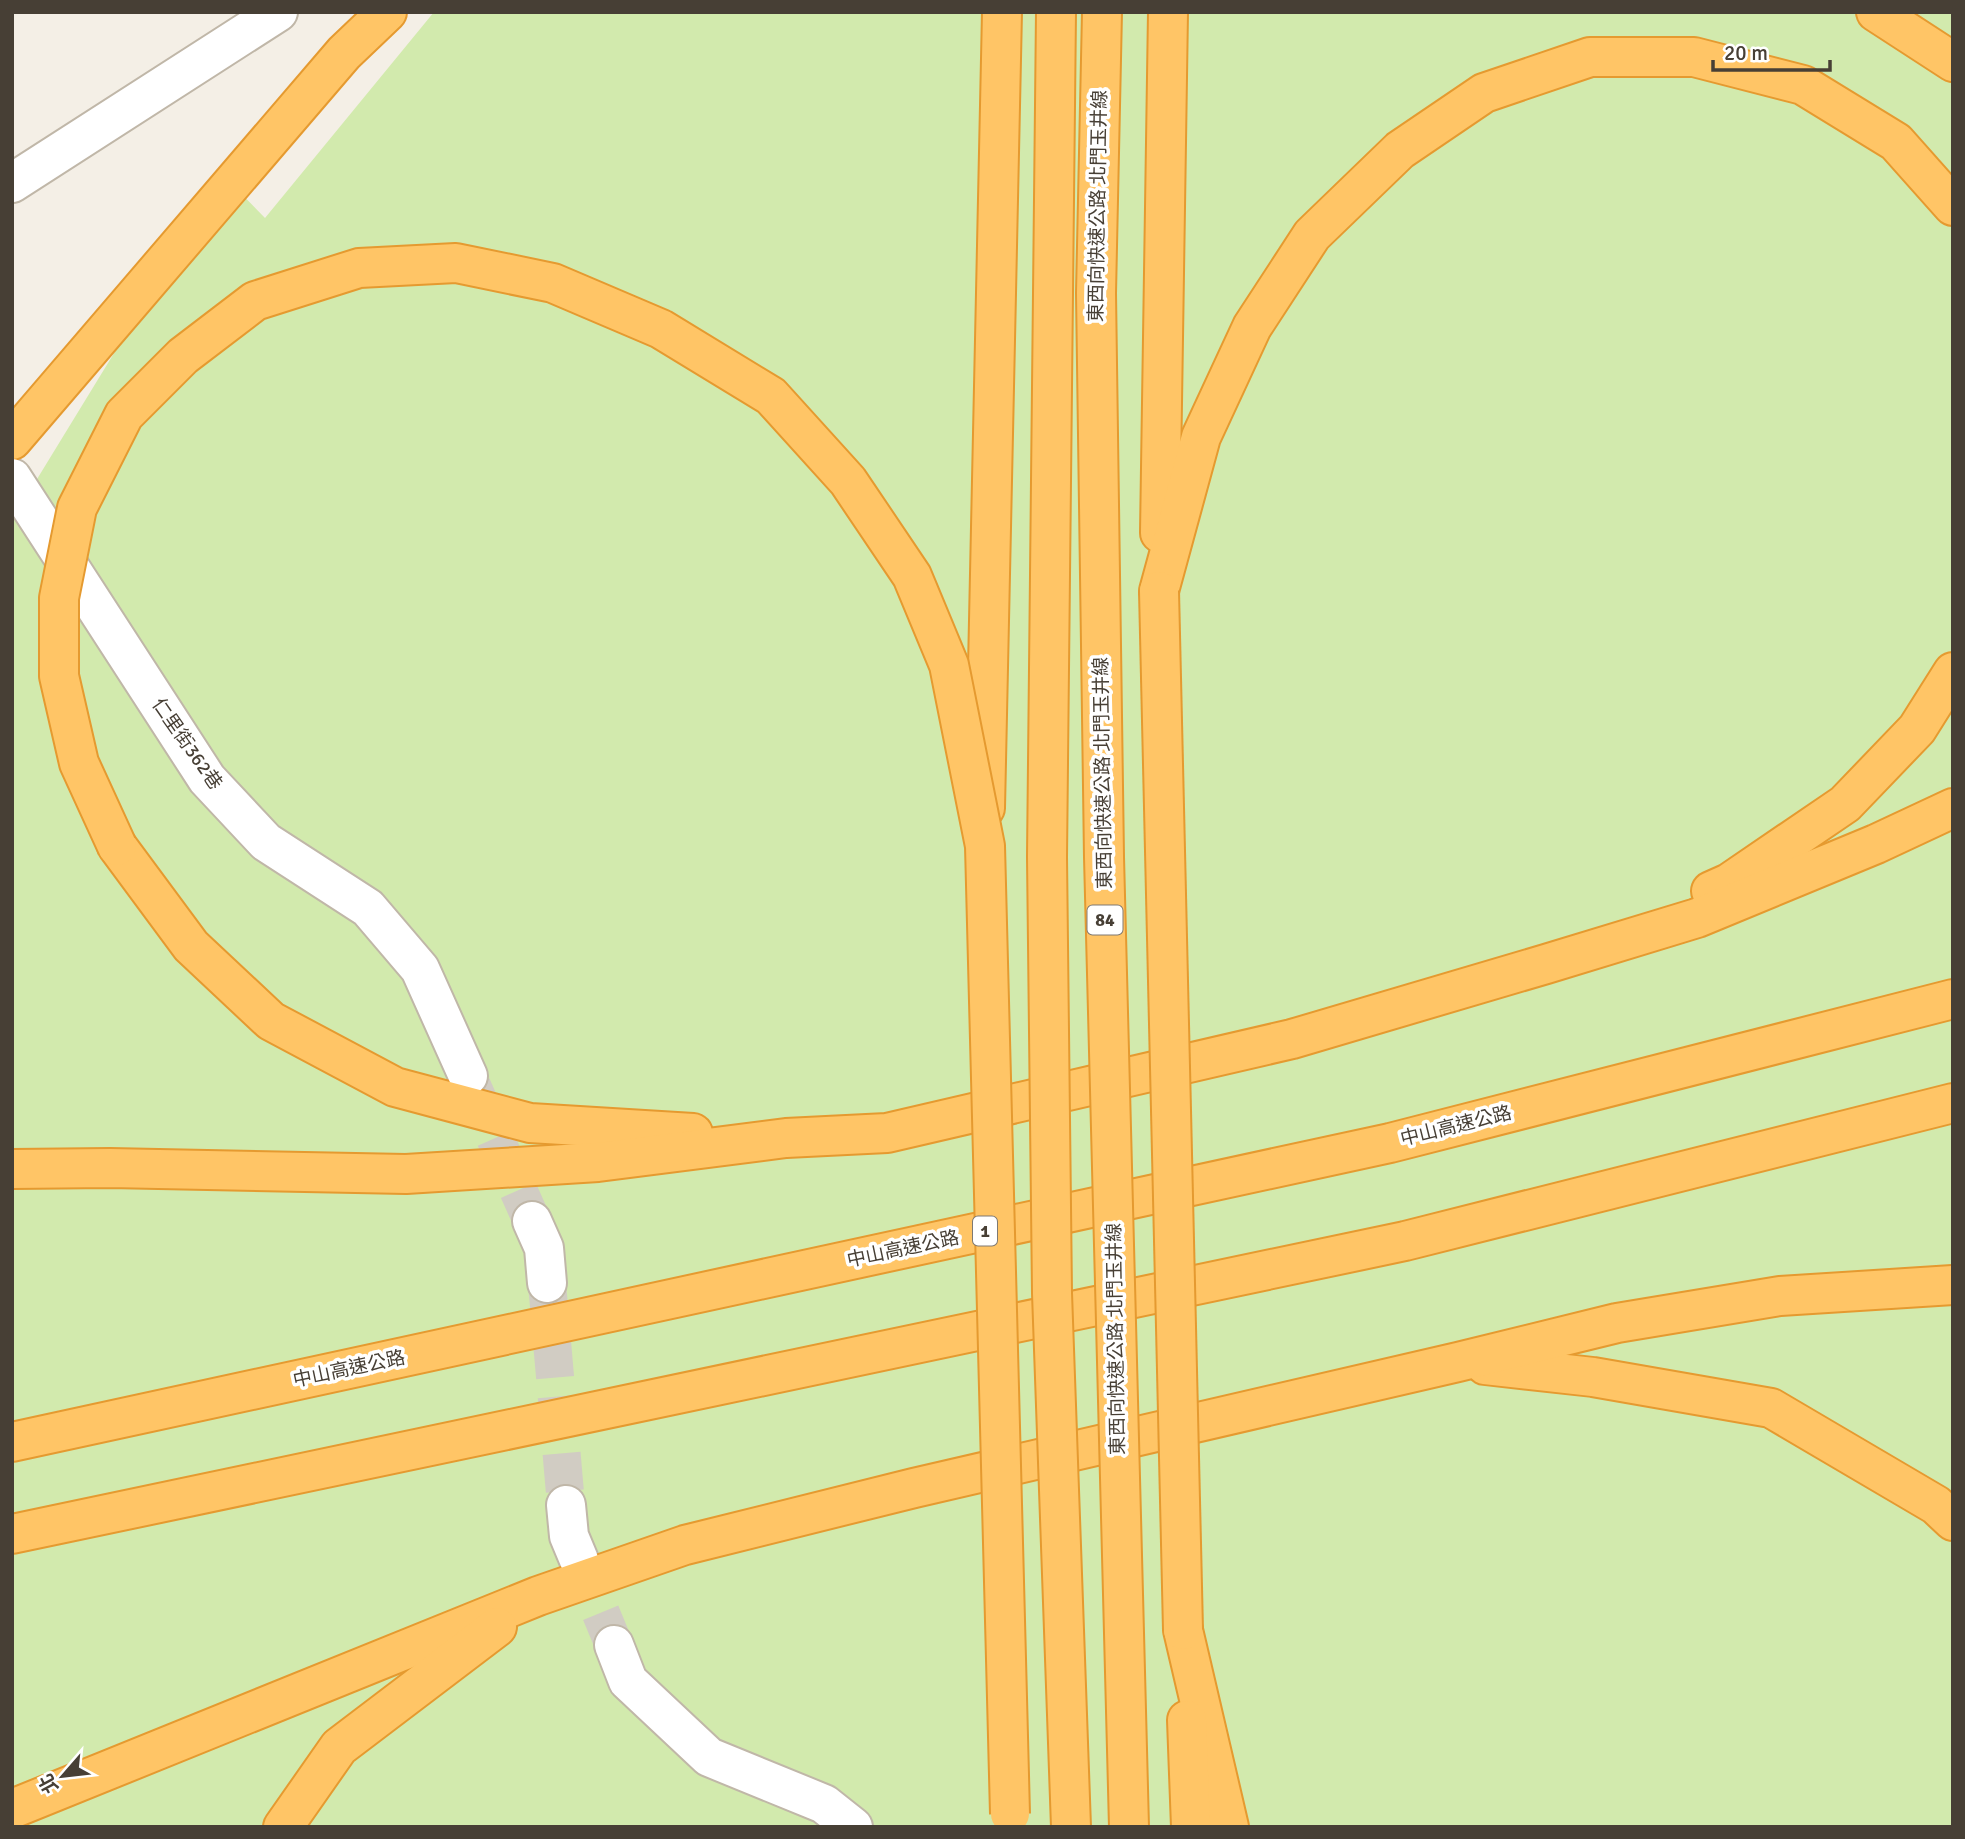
<svg xmlns="http://www.w3.org/2000/svg" width="1965" height="1839" viewBox="0 0 1965 1839" font-family="Signika,'Noto Sans TC',sans-serif">
<style>
.green{fill:#d2eaad}
.lines{fill:none;stroke-linecap:round;stroke-linejoin:round}
.minor-tunnel{stroke:#d1ccc3;stroke-width:38;stroke-dasharray:38 19;stroke-linecap:butt}
.minor-casing{stroke:#c0b7a8;stroke-width:42}
.highway-casing{stroke:#e59a30;stroke-width:42}
.minor{stroke:#fff;stroke-width:38}
.highway{stroke:#ffc566;stroke-width:38}
.highway-bridge-casing{stroke:#e59a30;stroke-width:42;stroke-linecap:butt}
.highway-bridge{stroke:#ffc566;stroke-width:38}
.labels{text-anchor:middle;dominant-baseline:central;stroke-width:7;stroke-linejoin:round;paint-order:stroke}
.shield{fill:#fff;stroke:#7e7972;stroke-width:2}
.shield-label{font-size:18px;font-weight:bold;fill:#473f35}
.street-label{font-size:19px;fill:#473f35;stroke:#fff}
</style>
<rect width="100%" height="100%" fill="#f4efe6"/>
<!-- green -->
<polygon class="green" points="434,12 1953,12 1953,1827 12,1827 12,520 223,175 265,218"/>
<g class="lines">
<!-- minor-tunnel -->
<g class="minor-tunnel">
<polyline points="472,1086 532,1221"/>
<polyline points="547,1283 566,1505"/>
<polyline points="579,1560 614,1645"/>
</g>
<!-- minor casing -->
<g class="minor-casing">
<g id="minor">
<polyline points="12,183 278,12"/>
<polyline points="12,478 207,779 266,842 368,908 420,969 468,1076"/>
<polyline points="532,1221 544,1248 547,1283"/>
<polyline points="566,1505 569,1536 579,1560"/>
<polyline points="614,1645 628,1681 709,1757 824,1804 853,1827"/>
</g>
</g>
<!-- highway casing -->
<g class="highway-casing">
<g id="highway">
<polyline points="1876,12 1953,62"/>
<polyline points="12,440 344,53 387,12"/>
<polyline points="1160,533 1168,12"/>
<polyline points="1159,591 1201,437 1252,327 1312,235 1400,150 1484,93 1590,57 1694,57 1803,85 1896,142 1953,206"/>
<polyline points="985,808 1002,12"/>
<polyline points="117,846 191,946 271,1021 395,1087 530,1123 693,1133"/>
<polyline points="1711,891 1729,883 1845,804 1917,729 1953,672"/>
<polyline points="12,1169 110,1168 406,1174 598,1162 786,1138 887,1133 1292,1039 1546,964 1697,918 1876,844 1953,808"/>
<polyline points="1485,1365 1593,1377 1771,1408 1936,1505 1953,1521"/>
<polyline points="12,1442 1390,1143 1953,999"/>
<polyline points="12,1534 1405,1241 1953,1103"/>
<polyline points="1183,1630 1229,1827"/>
<polyline points="1187,1720 1191,1827"/>
<polyline points="12,1809 538,1596 685,1545 914,1488 1458,1362 1617,1323 1780,1296 1953,1285"/>
<polyline points="283,1827 339,1747 497,1627"/>
</g>
</g>
<!-- minor -->
<use href="#minor" class="minor"/>
<!-- highway -->
<use href="#highway" class="highway"/>
<!-- highway-bridge casing -->
<g class="highway-bridge-casing">
<g id="highway-bridge">
<polyline points="1056,12 1047,857 1052,1293 1071,1827"/>
<polyline points="1102,12 1096,293 1104,857 1129,1827"/>
<polyline points="1159,591 1183,1630"/>
<polyline points="117,846 79,763 59,676 59,598 77,508 124,415 183,356 255,301 359,268 456,263 553,283 661,329 771,396 848,481 912,576 949,665 985,846 1010,1814"/>
</g>
</g>
<!-- highway-bridge -->
<use href="#highway-bridge" class="highway-bridge"/>
</g>
<g class="labels">
<!-- shield labels -->
<g class="shield">
<rect x="1087.5" y="905.5" width="35" height="29" rx="5"/>
<rect x="973" y="1216.5" width="24" height="29" rx="5"/>
</g>
<g class="shield-label">
<text x="1105" y="920">84</text>
<text x="985" y="1231">1</text>
</g>
<!-- street labels -->
<g class="street-label">
<text transform="translate(1098 206) rotate(-89)">東西向快速公路 北門玉井線</text>
<text transform="translate(187 744) rotate(55)">仁里街362巷</text>
<text transform="translate(1103 773) rotate(-91)">東西向快速公路 北門玉井線</text>
<text transform="translate(1456 1126) rotate(-14)">中山高速公路</text>
<text transform="translate(903 1249) rotate(-12)">中山高速公路</text>
<text transform="translate(1116 1339) rotate(-91)">東西向快速公路 北門玉井線</text>
<text transform="translate(349 1369) rotate(-12)">中山高速公路</text>
</g>
</g>
<!-- border -->
<rect width="1965" height="1839" fill="none" stroke="#473f35" stroke-width="28"/>
<!-- north arrow -->
<g transform="translate(63 1776) rotate(242)" stroke="#ffffff" stroke-width="5" paint-order="stroke">
<path d="M0-5L12 26L0 18L-12 26Z" fill="#473f35"/>
<text y="-10" font-size="19" font-weight="bold" text-anchor="middle" fill="#473f35">北</text>
</g>
<!-- scale -->
<path d="M1713 60v10h117v-10" fill="none" stroke="#473f35" stroke-width="3.5"/>
<text x="1724" y="60" font-size="21" fill="#473f35" stroke="#ffffff" stroke-width="5" paint-order="stroke">20 m</text>
</svg>
